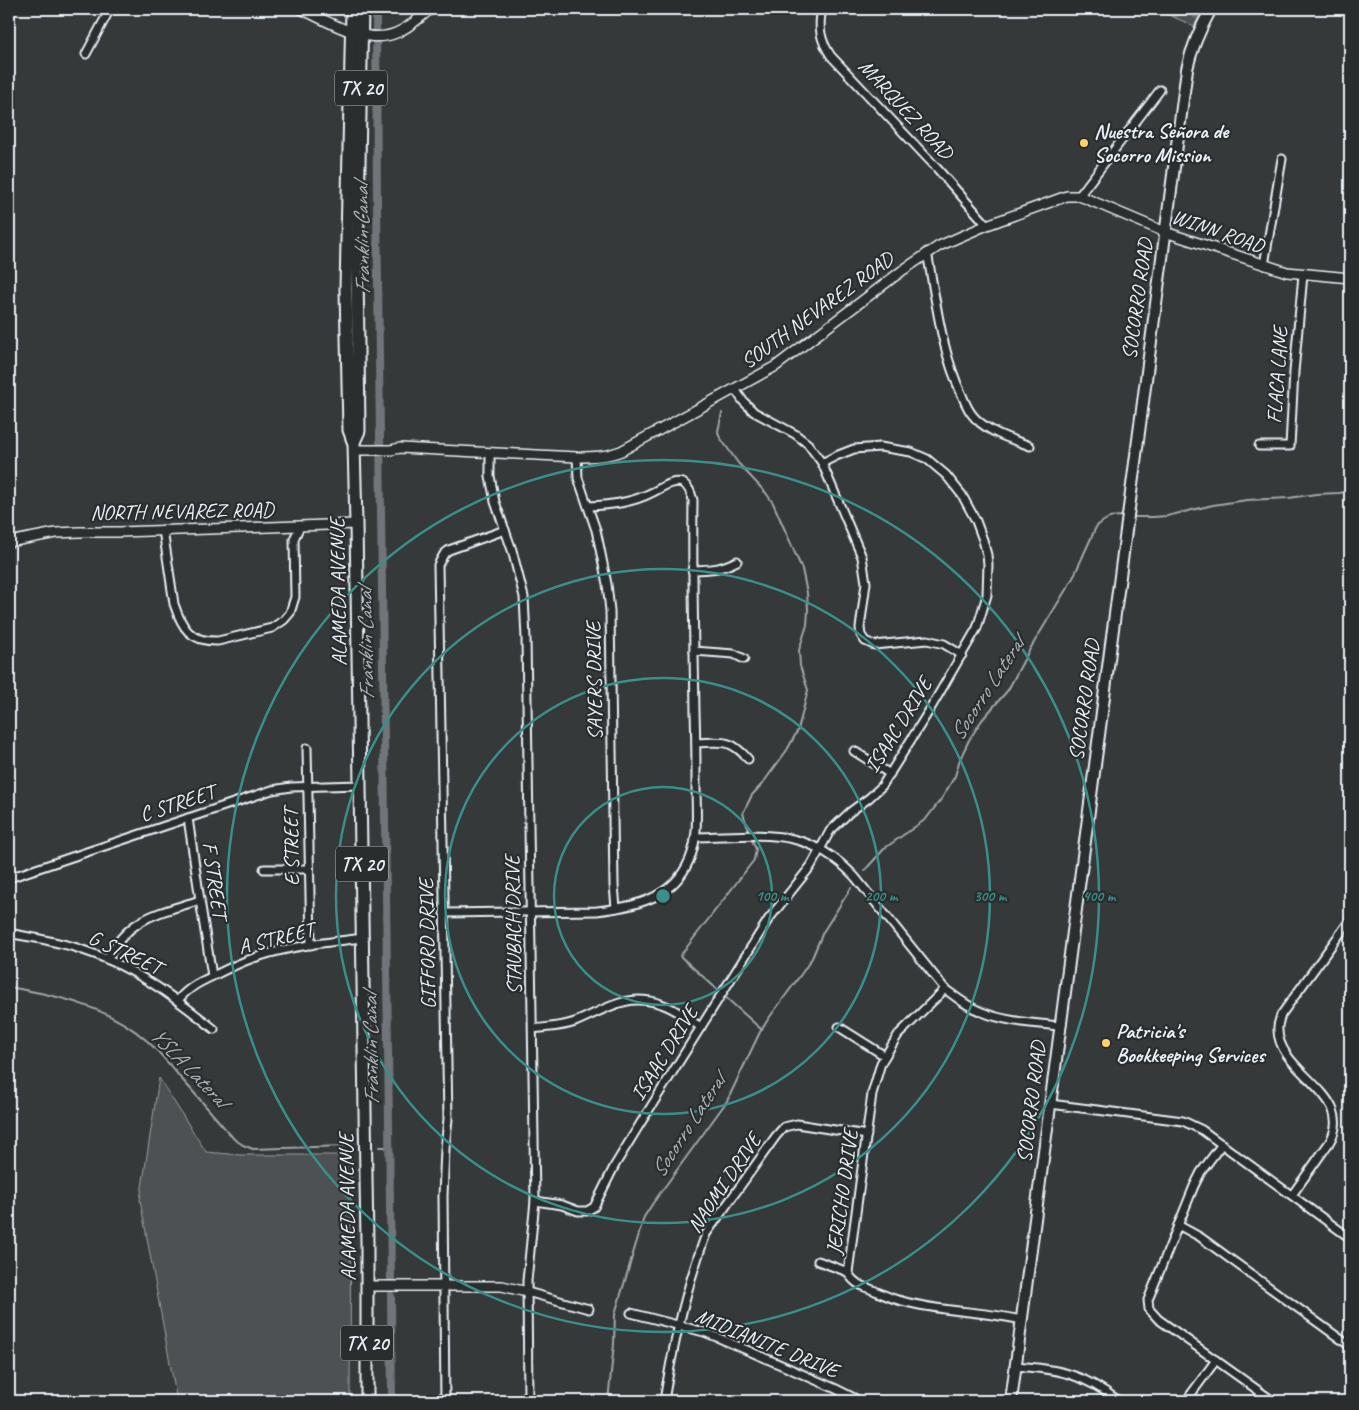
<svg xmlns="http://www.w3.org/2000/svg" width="1359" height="1410" viewBox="0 0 1359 1410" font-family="Caveat,sans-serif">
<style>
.grass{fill:#4d5152;stroke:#9aa1a5}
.cemetery{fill:url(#cemetery-stones);stroke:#9aa1a5}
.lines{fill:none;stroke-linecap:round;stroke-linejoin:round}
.stream{stroke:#a0a7ac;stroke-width:2}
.canal{stroke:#707579;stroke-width:8}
.minor-casing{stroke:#e8f1f8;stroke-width:11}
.tertiary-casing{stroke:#e8f1f8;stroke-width:12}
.secondary-casing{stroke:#e8f1f8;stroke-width:14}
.primary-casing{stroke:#e8f1f8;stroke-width:15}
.minor{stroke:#2a2d2e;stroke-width:7}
.tertiary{stroke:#2a2d2e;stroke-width:9}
.secondary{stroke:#2a2d2e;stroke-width:10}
.primary{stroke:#2a2d2e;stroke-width:11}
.ring{fill:none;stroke:#3a8f8a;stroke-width:2.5}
.poi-dot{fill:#ffd166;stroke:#2a2d2e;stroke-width:2}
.labels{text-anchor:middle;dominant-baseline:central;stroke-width:4.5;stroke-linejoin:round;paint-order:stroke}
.shield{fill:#2a2d2e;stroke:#afb6bb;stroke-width:1}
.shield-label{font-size:20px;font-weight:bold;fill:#e8f1f8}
.street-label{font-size:21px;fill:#e8f1f8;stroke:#2a2d2e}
.poi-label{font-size:21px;font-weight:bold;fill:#e8f1f8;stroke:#2a2d2e;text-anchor:start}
.water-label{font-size:22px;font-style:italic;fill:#acb3b8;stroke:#2a2d2e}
.centre{fill:#3a8f8a;stroke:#2a2d2e;stroke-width:2.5}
.ring-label{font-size:15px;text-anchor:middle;font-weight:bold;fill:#3a8f8a;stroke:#2a2d2e;stroke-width:4.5;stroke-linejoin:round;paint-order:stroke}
</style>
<defs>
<pattern id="cemetery-stones" width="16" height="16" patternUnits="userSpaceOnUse" patternTransform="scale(1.25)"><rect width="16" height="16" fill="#4d5152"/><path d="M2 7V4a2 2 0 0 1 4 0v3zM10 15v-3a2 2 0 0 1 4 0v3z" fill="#676a6c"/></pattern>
</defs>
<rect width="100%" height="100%" fill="#35393a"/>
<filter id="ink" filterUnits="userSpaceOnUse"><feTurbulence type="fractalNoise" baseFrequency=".02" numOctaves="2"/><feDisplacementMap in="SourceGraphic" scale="10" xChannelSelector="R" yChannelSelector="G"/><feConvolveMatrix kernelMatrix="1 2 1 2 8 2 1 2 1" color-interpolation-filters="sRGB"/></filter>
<g filter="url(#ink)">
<!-- grass -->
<polygon class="grass" points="159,1078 206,1152 240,1155 351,1155 350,1401 177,1401 140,1200"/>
<!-- cemetery -->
<polygon class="cemetery" points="1155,9 1203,9 1194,26"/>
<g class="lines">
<!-- stream -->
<g class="stream">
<polyline points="722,413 718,431 719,436 738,463 766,493 773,503 802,569 807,593 808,610 807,625 799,650 800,666 808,690 798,730 787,750 763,783 752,795 743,813 749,832"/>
<polyline points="1134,517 1153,517 1167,516 1213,505 1247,500 1289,498 1316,494 1339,493 1350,491"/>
<path d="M865,870L885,848L926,819L942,798L955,776L960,759L969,740L982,720L1008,690L1027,654L1073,578L1096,527C1104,520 1110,516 1121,516"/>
<path d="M9,987C56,995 109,1007 146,1040C158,1050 169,1064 179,1076C198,1097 216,1118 234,1139L243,1145L253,1149L346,1146"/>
<polyline points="719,991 680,956 754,860 756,849 752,840"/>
<polyline points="723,995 762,1030"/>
<polyline points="379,1147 389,1147"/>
<polyline points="608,1401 614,1344 615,1314 644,1217 653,1203 727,1101 760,1032 769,1018 802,973 812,958 823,932 851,888"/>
</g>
<!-- canal -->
<g class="canal">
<polyline points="376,9 377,204 391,1279"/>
<polyline points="391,1296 392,1401"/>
</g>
<!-- minor casing -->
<g class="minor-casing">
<g id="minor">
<path d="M822,9C818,27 820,40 831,56L934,165L987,225"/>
<polyline points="86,54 110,9"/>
<polyline points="1079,196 1160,90"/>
<path d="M927,252C936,300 941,351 962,395C965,403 969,412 975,418C990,433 1011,439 1030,446"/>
<polyline points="1264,265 1282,159"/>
<polyline points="735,389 743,401 754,412 795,434 808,444 822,463 862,557 866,583 860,628 861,635 865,641 874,645 927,640 944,644 962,655"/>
<polyline points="1259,446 1290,446 1294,372 1303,275"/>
<polyline points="490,453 490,476 495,502 512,550 524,597 526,639 535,1201 527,1281 528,1401"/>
<polyline points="577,457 578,478 596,530 599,544 607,584 610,611 614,885 616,908"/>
<path d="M163,530L174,604C182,628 190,642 218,641L272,628L284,620L290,613L295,597L294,539L300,526"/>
<path d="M692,570C711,569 719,570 737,561"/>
<polyline points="694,651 734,654 744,659"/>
<path d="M696,743C721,742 730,738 748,759"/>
<polyline points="307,748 311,945"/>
<polyline points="854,751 890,774"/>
<polyline points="188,818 200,900 212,976"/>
<path d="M695,837C759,836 806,824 855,877L945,989C957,998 968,1007 982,1012C1006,1022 1034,1023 1060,1026"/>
<polyline points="264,869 309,869"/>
<polyline points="9,878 272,790 291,787 361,785"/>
<path d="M444,913L597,911C631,907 668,900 686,867C700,842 696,813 696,786C696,762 696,738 695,713C694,642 692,571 693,500C691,493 689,487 683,483C672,480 663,487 653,492C632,503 611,505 588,506"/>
<path d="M9,933C33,938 57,941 80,949C131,965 173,996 214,1029"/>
<path d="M107,959C130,916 157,914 200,900"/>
<path d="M945,989L898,1035L881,1063L872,1094L848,1272C853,1284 863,1286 873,1290C882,1294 892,1299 902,1301C941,1312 982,1311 1021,1320"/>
<path d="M178,1000C189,987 200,982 215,975C229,968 243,961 257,957C291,946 328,942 363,938"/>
<polyline points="839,1027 885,1056"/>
<path d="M533,1029C547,1027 562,1027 575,1022C605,1010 626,992 661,1004C675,1008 688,1019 701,1027"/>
<polyline points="1050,1104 1183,1121 1202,1130 1350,1238"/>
<polyline points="1222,1144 1201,1172 1194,1186 1148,1300 1149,1309 1158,1319 1273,1401"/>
<path d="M1292,1195L1329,1143C1359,1094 1275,1073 1278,1027C1278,1023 1280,1019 1281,1015L1350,920"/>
<polyline points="535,1201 562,1205 578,1211 587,1211 594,1207 615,1165 640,1124 768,920 811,866 830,831 850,812 869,798 882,786 929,711 977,628 987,595 988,564 987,555 983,540 976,521 962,495 946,475 927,459 911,452 880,447 854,449 836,456 822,463"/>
<polyline points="1178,1225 1200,1237 1350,1346"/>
<polyline points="818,1261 848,1272"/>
<polyline points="527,1292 589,1309"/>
<polyline points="631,1313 704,1332 719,1338 834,1388 860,1401"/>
<path d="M1015,1366C1060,1369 1083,1374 1119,1401"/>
<polyline points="445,1401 443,1196 445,1149 448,1119 438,565 444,554 449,550 505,530"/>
<path d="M664,1401C673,1345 686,1288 706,1234L776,1136L784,1127L797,1124L867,1135"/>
<polyline points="1186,1401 1216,1360"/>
</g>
</g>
<!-- tertiary casing -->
<g class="tertiary-casing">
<g id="tertiary">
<path d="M301,9C328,21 366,46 396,33C409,28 420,17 431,9"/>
<path d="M355,450H391L400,448L577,457C592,457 606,457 621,451L776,366L903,270L939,246L987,225L1067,196H1079L1087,199L1165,232L1287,272L1350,278"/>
<polyline points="9,542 56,533 79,532 119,532 356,524"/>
<polyline points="367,1286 502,1286 527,1292"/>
</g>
</g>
<!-- secondary casing -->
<g class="secondary-casing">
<path id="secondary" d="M1011,1401L1187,69C1192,46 1200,29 1211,9"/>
</g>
<!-- primary casing -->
<g class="primary-casing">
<g id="primary">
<polyline points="352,9 346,289 349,430 354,444 356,524 367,1242 367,1401"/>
<polyline points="354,442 359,431 357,266 362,9"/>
</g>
</g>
<!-- minor -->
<use href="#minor" class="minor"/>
<!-- tertiary -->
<use href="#tertiary" class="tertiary"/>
<!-- secondary -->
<use href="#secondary" class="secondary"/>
<!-- primary -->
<use href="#primary" class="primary"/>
</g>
</g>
<!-- distance rings -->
<g class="ring">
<circle cx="663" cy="896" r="109"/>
<circle cx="663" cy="896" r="218"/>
<circle cx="663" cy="896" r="327"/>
<circle cx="663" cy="896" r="436"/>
</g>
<!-- markers -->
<g class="poi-dot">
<circle cx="1084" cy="143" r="5"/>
<circle cx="1106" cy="1043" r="5"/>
</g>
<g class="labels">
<!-- shield labels -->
<g class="shield">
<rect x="335" y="70.5" width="52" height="35" rx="4"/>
<rect x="336" y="846.5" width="52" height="35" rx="4"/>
<rect x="341" y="1325.5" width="52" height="35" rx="4"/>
</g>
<g class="shield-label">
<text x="361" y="88">TX 20</text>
<text x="362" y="864">TX 20</text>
<text x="367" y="1343">TX 20</text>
</g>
<!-- street labels -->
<g class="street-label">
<text transform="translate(906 109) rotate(47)">MARQUEZ ROAD</text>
<text transform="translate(1218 231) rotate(19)">WINN ROAD</text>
<text transform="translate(1137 299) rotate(-82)">SOCORRO ROAD</text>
<text transform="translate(817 310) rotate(-36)">SOUTH NEVAREZ ROAD</text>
<text transform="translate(1277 375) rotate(-86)">FLACA LANE</text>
<text transform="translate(182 511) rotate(-1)">NORTH NEVAREZ ROAD</text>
<text transform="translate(338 592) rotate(-91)">ALAMEDA AVENUE</text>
<text transform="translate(594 681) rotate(-91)">SAYERS DRIVE</text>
<text transform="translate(1084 700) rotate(-82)">SOCORRO ROAD</text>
<text transform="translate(898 725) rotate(-58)">ISAAC DRIVE</text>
<text transform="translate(177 803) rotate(-18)">C STREET</text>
<text transform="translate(291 847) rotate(-91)">E STREET</text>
<text transform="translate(215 880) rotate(82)">F STREET</text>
<text transform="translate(513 925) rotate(-91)">STAUBACH DRIVE</text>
<text transform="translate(276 938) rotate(-14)">A STREET</text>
<text transform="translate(427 944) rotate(-91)">GIFFORD DRIVE</text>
<text transform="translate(125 952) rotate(25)">G STREET</text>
<text transform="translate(664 1053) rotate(-58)">ISAAC DRIVE</text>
<text transform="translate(1031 1102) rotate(-83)">SOCORRO ROAD</text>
<text transform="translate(724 1183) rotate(-56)">NAOMI DRIVE</text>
<text transform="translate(842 1192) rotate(-82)">JERICHO DRIVE</text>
<text transform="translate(347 1207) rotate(-91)">ALAMEDA AVENUE</text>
<text transform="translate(767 1343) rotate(22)">MIDIANITE DRIVE</text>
</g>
<!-- poi labels -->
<g class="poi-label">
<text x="1094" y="131">Nuestra Señora de<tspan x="1094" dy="24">Socorro Mission</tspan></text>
<text x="1116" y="1031">Patricia's<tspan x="1116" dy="24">Bookkeeping Services</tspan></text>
</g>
<!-- water labels -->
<g class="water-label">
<text transform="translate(362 239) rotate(-91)">Franklin Canal</text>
<text transform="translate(366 644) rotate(-91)">Franklin Canal</text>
<text transform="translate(987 689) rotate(-57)">Socorro Lateral</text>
<text transform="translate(371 1049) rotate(-91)">Franklin Canal</text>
<text transform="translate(189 1067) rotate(46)">YSLA Lateral</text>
<text transform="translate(688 1126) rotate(-57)">Socorro Lateral</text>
</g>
</g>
<circle cx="663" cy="896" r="8" class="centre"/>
<g class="ring-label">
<text x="772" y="901">100 m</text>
<text x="881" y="901">200 m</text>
<text x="990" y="901">300 m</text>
<text x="1099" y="901">400 m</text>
</g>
<!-- margin -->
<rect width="1359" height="1410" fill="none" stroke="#2a2d2e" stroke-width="30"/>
<rect x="15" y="15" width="1329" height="1380" fill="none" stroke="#e8f1f8" stroke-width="2" filter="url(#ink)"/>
</svg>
